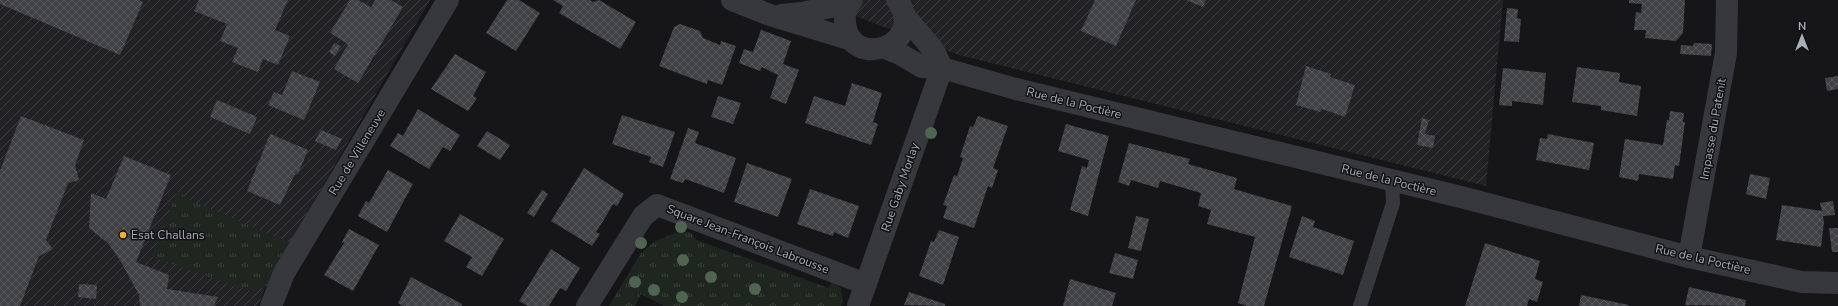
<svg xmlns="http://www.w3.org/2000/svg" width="1838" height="306" viewBox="0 0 1838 306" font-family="'Nunito Sans',sans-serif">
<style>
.industrial{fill:url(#industrial-furrows)}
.grass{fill:url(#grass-tufts)}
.building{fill:url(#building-cross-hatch)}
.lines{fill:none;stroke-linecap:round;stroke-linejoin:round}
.lane{stroke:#37383d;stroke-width:14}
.street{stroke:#37383d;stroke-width:22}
.tree{fill:#506452}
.poi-dot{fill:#f2b134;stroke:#111113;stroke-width:1.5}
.labels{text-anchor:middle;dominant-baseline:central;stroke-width:3;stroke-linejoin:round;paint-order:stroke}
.street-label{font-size:12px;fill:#a8adb8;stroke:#111113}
.poi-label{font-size:12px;fill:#a8adb8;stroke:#111113;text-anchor:start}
</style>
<defs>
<pattern id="industrial-furrows" width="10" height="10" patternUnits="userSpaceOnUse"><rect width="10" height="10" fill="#222225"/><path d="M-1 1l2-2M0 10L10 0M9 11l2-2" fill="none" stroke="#3f3f43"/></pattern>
<pattern id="grass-tufts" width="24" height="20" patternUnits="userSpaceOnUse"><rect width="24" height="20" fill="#1e261f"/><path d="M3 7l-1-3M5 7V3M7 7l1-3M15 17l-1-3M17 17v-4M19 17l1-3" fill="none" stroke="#3c433d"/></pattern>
<pattern id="building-cross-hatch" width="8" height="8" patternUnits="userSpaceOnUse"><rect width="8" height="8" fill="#404145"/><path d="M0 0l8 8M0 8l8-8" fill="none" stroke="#595a5e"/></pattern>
</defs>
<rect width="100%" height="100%" fill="#161618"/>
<!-- industrial -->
<g class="industrial">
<polygon points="0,0 430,0 267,283 258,306 0,306"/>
<polygon points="812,0 1503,0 1486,186 959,55"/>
</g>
<!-- grass -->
<g class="grass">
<polygon points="177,191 192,201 292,244 273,282 258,290 249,291 152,257"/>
<polygon points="678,232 690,232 697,240 828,288 832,282 841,288 843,301 841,306 664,306 641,294 635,306 609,306 641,253 655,241"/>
</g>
<!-- building -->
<g class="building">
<polygon points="0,0 139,0 143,2 120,55 0,4"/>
<polygon points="199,0 288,0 275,30 290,36 278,65 263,59 258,72 232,62 238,48 220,41 227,24 194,11"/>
<polygon points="350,0 358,0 371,7 375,0 391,0 403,7 358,83 334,69 348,44 330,33"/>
<polygon points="507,0 519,0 540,13 516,51 486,33"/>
<polygon points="553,0 590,0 593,2 599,0 636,22 620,49 559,13 563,6"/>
<polygon points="1095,0 1136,0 1116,46 1081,31"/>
<polygon points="1186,0 1206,0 1203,7"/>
<polygon points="1629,0 1685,0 1683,33 1676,41 1645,38 1646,30 1634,30 1636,12 1641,13 1642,4 1629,3"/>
<polygon points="1507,8 1518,9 1517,18 1521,19 1519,42 1504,41"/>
<polygon points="680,24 700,31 703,38 720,45 721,41 736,46 722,85 708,80 707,84 659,66 674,27"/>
<polygon points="761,30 791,41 783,64 799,70 786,104 770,98 778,75 762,67 760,71 739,63 744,49 753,52"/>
<polygon points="334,43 341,46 335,56 329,52"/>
<polygon points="1694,43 1712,44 1711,56 1680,54 1681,45 1693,46"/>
<polygon points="455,54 486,72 473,96 477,98 468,111 431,89"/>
<polygon points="1306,66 1331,74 1330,77 1355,85 1345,117 1322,109 1320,112 1296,105"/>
<polygon points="1577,67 1620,73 1619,82 1641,86 1637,116 1601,110 1601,106 1572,102"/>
<polygon points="1503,68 1546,73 1543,105 1512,101 1512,106 1499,105"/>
<polygon points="292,71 320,82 304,120 268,105 274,92 282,95"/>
<polygon points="1838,76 1838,89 1827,91 1825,78"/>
<polygon points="852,83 882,93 873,122 878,124 871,145 805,123 814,96 845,106"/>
<polygon points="718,96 741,103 733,124 711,117"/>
<polygon points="217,100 257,117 250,134 210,117"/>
<polygon points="418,109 460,135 450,151 443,147 429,169 390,146 398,133 403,136"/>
<polygon points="1670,111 1684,113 1683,122 1685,122 1679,166 1675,165 1673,179 1639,174 1638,181 1619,177 1625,139 1663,145 1667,120 1669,120"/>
<polygon points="622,115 675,132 663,167 649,162 651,157 612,144"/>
<polygon points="21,116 84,140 75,165 79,180 68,183 46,240 53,249 39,256 20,306 0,306 0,171"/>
<polygon points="978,116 1008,126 993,168 998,170 992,188 988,186 974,228 943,218 947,206 943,205 954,175 957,176 963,158 960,157 970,126 973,127"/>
<polygon points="1422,118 1429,120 1425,134 1435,136 1433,148 1417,145"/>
<polygon points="1066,124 1109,136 1088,216 1070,210 1082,166 1087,168 1089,160 1058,151"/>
<polygon points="688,128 699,132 695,143 736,158 724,193 685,179 683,183 670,179"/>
<polygon points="321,130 342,139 336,150 315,141"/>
<polygon points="487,131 510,145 500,160 477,146"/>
<polygon points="270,134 308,150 298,174 296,172 280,205 247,191"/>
<polygon points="1548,134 1594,143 1589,170 1536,160 1540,138 1547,139"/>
<polygon points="1129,143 1190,159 1188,164 1237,178 1234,189 1292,206 1264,306 1247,306 1238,303 1255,237 1207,224 1211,210 1198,206 1201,193 1160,181 1158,188 1131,180 1129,186 1118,182"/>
<polygon points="124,156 171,175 136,262 169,275 167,289 218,297 214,306 140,306 139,295 120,260 108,243 89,228 91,193 106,199"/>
<polygon points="747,163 792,179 778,217 734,202"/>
<polygon points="584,168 624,194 617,206 613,204 605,218 596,232 600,234 592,246 551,221"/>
<polygon points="388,170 413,184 387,232 358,216 366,201 369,203"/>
<polygon points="1750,174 1770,178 1766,199 1746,194"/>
<polygon points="810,189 859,206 848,238 834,232 833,236 797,224"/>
<polygon points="542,190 548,194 534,217 527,213"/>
<polygon points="1833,201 1835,215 1823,216 1824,222 1821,247 1776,240 1782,205 1822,211 1820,203"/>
<polygon points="460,214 504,239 482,276 466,267 472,257 444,241"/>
<polygon points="1136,216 1149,219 1141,251 1128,248"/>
<polygon points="1302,216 1315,221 1313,227 1354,241 1343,275 1289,257"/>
<polygon points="1829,228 1838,228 1838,252 1832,252"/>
<polygon points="349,229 379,245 353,291 324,275 344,243 342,242"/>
<polygon points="939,230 959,237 943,285 919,276 931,241 934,242"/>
<polygon points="1485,243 1540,261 1535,279 1543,282 1537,302 1529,299 1527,306 1465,306"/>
<polygon points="551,249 580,268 566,291 560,288 549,306 528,306 519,301"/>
<polygon points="1115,253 1138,260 1133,279 1109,273"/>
<polygon points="411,277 462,304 462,306 403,306 398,303"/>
<polygon points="1070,279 1116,293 1112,306 1063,306"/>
<polygon points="79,284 97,285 96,299 78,297"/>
<polygon points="1689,287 1746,300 1745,306 1685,305"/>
<polygon points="909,292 945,304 945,306 904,305"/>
<polygon points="1581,295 1629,305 1629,306 1579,306"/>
</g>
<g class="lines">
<!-- lane -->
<polyline class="lane" points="1360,306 1393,203 1392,180"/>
<!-- street -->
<g class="street">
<polyline points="732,0 770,15 852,40"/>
<path d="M852,0C846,6 844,14 845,22C848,72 930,46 897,0"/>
<polyline points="781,15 802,13 850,3"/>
<polyline points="904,15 934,51 942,68"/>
<polyline points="885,48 900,54 922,67 942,68 1016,89 1465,198 1689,257 1802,282 1838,283"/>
<polyline points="1689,257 1726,53 1727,0"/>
<polyline points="271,306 284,273 448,0"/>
<polyline points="587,306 643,216 657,205 866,284"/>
<polyline points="858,306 942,68"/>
</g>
</g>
<!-- trees -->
<g class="tree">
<circle cx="931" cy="133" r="6"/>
<circle cx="681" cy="227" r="6"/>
<circle cx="641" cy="243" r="6"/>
<circle cx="683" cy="260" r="6"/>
<circle cx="711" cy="277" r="6"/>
<circle cx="635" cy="282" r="6"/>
<circle cx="755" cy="289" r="6"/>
<circle cx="654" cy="290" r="6"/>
<circle cx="682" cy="297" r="6"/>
</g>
<!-- markers -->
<circle class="poi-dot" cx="123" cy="235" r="4"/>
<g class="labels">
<!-- street labels -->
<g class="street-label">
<text transform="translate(1074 103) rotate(14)">Rue de la Poctière</text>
<text transform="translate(1713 129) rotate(-80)">Impasse du Patenit</text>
<text transform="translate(357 152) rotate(-59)">Rue de Villeneuve</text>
<text transform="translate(1389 180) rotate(14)">Rue de la Poctière</text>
<text transform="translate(900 187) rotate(-71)">Rue Gaby Morlay</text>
<text transform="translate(748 239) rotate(21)">Square Jean-François Labrousse</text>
<text transform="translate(1703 259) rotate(13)">Rue de la Poctière</text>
</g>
<!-- poi labels -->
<g class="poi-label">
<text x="131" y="235">Esat Challans</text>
</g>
</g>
<!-- north arrow -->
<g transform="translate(1802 36)" stroke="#111113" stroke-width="3" paint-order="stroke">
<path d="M0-3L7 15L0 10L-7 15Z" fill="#a8adb8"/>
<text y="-6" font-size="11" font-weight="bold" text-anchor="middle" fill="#a8adb8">N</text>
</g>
</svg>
